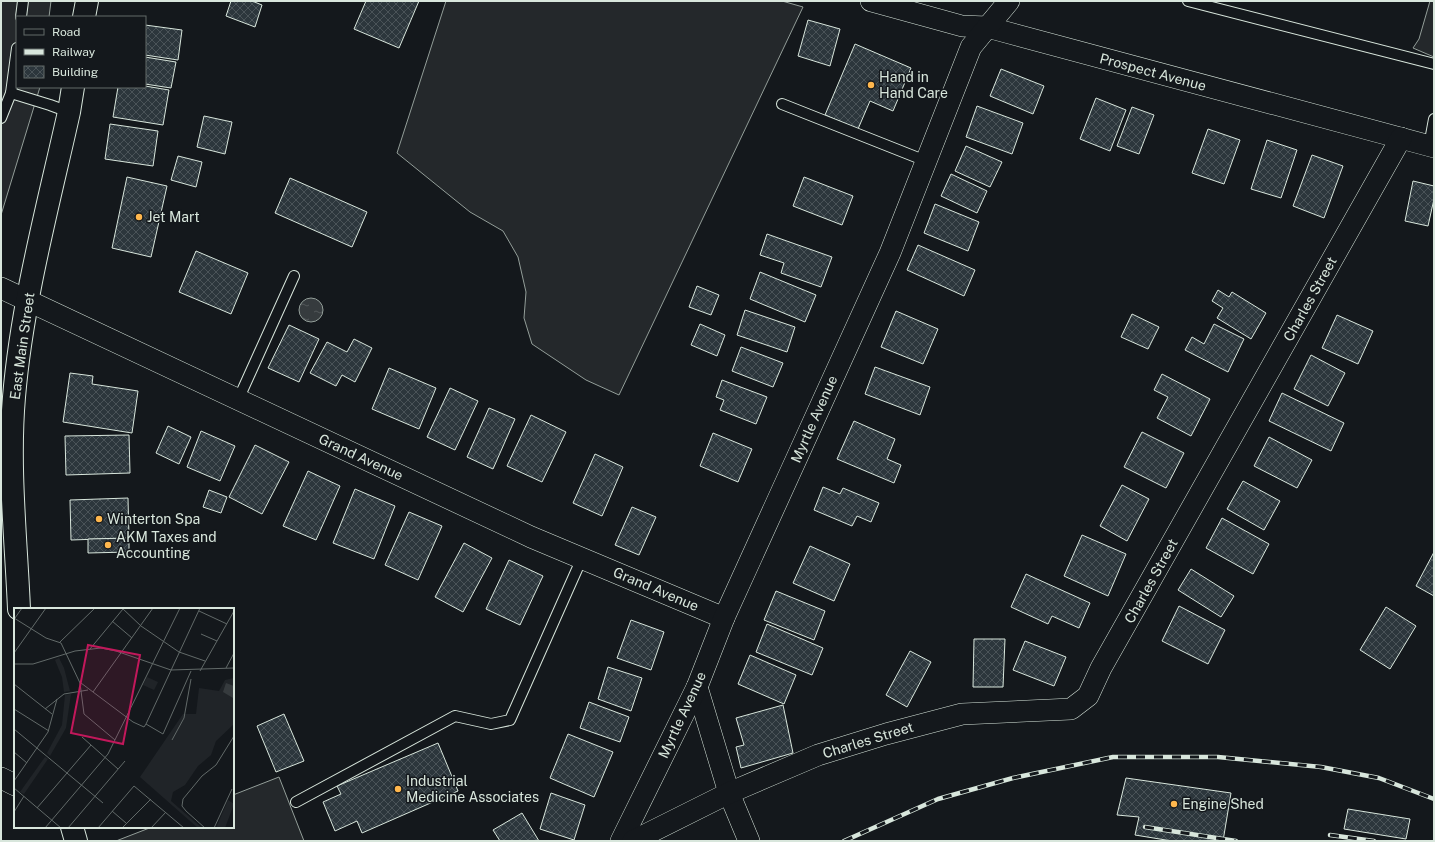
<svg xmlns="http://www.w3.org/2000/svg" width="1435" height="842" viewBox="0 0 1435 842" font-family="'Public Sans',sans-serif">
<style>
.parking{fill:#24282b;stroke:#939e99}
.water{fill:url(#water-ripples);stroke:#939e99}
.building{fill:url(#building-cross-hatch);stroke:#d8e6dc}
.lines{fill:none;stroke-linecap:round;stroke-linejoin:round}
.service-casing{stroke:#d8e6dc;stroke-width:12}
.minor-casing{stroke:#d8e6dc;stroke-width:22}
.secondary-casing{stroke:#d8e6dc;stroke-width:24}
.service{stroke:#14181c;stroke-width:10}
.minor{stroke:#14181c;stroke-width:21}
.secondary{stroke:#14181c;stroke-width:22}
.rail-casing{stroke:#d8e6dc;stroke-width:4.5}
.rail{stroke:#14181c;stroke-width:3;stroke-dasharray:9;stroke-linecap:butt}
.poi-dot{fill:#ffb74d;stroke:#14181c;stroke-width:1.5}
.labels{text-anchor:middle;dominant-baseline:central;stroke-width:3;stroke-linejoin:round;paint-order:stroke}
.street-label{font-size:14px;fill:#d8e6dc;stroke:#14181c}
.poi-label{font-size:14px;fill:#d8e6dc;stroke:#14181c;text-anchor:start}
.inset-road{fill:none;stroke:#626a69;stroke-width:1}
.view{fill:#c2185b;fill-opacity:0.15;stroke:#c2185b;stroke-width:2}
.inset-edge{fill:none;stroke:#d8e6dc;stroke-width:2}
</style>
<defs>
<pattern id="water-ripples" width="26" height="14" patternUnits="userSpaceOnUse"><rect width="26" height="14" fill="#363b3e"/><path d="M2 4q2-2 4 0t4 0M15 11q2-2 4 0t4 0" fill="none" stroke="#525759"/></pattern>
<pattern id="building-cross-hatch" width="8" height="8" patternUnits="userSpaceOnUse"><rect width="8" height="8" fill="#2c363c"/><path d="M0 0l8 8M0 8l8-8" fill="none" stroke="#4a5358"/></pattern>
</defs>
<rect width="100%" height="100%" fill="#14181c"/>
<!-- parking -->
<g class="parking">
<polygon points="1,1 51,1 49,17 17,17 17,87 40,87 1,215"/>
<polygon points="446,1 782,1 803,7 619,395 586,380 532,344 524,318 526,292 518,257 503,231 470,212 397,153"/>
<polygon points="1430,1 1434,1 1434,57 1413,48 1419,39"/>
<polygon points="279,777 304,841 116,841 152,827 233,827 233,795"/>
</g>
<!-- water -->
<circle class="water" cx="311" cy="310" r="12"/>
<!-- building -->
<g class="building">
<polygon points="231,1 252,1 262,5 255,27 226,16"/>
<polygon points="366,1 419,1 399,48 354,29"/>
<polygon points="808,20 840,29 830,66 798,56"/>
<polygon points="145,25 182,30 178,60 145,55"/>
<polygon points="855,44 911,68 893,111 870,101 858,129 825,115"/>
<polygon points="145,57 176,62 171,88 145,84"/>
<polygon points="1001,69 1044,86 1033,114 990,96"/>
<polygon points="145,86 169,90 163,125 113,117 118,87"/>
<polygon points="1096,98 1126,110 1110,151 1080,139"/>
<polygon points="977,106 1023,123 1012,154 966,137"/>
<polygon points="1132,107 1154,115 1139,154 1117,146"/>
<polygon points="204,116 232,122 225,154 197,147"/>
<polygon points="110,124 158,131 153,166 105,159"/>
<polygon points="1208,129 1240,140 1224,184 1192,173"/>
<polygon points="1267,140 1297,150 1281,198 1251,189"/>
<polygon points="966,146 1002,162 990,187 955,171"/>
<polygon points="1312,155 1343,166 1324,218 1293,206"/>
<polygon points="178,156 202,162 196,187 171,180"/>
<polygon points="951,174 987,191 977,213 941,196"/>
<polygon points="127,177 167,186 151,257 112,248"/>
<polygon points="804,177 853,196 842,225 793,206"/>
<polygon points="290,178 367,212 352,247 275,213"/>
<polygon points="1413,181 1434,186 1434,199 1428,226 1405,221"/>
<polygon points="935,204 979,222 968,251 924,233"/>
<polygon points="767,234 832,257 821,287 781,273 784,263 760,255"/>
<polygon points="918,245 975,270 964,296 907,270"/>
<polygon points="196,251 248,273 231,314 179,292"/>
<polygon points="760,272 816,295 805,322 750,299"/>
<polygon points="697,286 719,295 711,315 689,307"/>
<polygon points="1218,290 1229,297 1232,292 1266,313 1251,339 1217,318 1223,308 1212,301"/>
<polygon points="745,310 795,327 787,352 737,335"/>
<polygon points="896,311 938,329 923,364 881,347"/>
<polygon points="1132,314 1159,327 1148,349 1121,337"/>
<polygon points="1337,315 1373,331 1358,364 1322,348"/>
<polygon points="700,324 725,335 717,356 691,345"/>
<polygon points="1214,324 1244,339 1228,372 1185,350 1192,337 1204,344"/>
<polygon points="289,325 319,339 299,382 268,368"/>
<polygon points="354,339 372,348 355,382 342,375 336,386 310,373 327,342 347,352"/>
<polygon points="741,347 783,363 773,387 732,371"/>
<polygon points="1311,355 1345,373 1328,406 1294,389"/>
<polygon points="875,367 930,387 920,415 865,394"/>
<polygon points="389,368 436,388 419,429 372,409"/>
<polygon points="70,373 93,376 92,384 138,391 132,433 63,422"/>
<polygon points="1162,374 1210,399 1191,436 1157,418 1168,397 1154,390"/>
<polygon points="722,380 767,397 756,424 720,410 724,400 716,397"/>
<polygon points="450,388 478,401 455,450 427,437"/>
<polygon points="1282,393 1344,423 1331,451 1269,421"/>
<polygon points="489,408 515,419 493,469 467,457"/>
<polygon points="531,415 566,432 542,482 507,466"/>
<polygon points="854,421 895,439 887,459 901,465 894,483 837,459"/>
<polygon points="168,426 191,437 179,464 156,453"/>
<polygon points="201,431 235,446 220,481 187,467"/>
<polygon points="1142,432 1184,453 1166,488 1124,467"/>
<polygon points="713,433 752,449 738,482 700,466"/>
<polygon points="129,435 130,473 66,475 65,436"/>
<polygon points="1269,437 1312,460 1297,488 1254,466"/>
<polygon points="255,445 289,462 262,514 229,497"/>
<polygon points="595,454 623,467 602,516 573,503"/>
<polygon points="308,471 340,486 316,540 283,526"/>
<polygon points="1243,481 1280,501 1264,530 1227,509"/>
<polygon points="1122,485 1149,499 1127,541 1100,526"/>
<polygon points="823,487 840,494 843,488 879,503 871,522 857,516 852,526 814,510"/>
<polygon points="355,489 395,506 374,559 333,543"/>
<polygon points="209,490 227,497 221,513 203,507"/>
<polygon points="128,498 129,538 71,540 70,500"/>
<polygon points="632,507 656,517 639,555 615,545"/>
<polygon points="409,512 442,526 418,580 385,565"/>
<polygon points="1222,518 1269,544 1253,574 1206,548"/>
<polygon points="1082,535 1126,554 1108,596 1064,576"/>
<polygon points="129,538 129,552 88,553 88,539"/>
<polygon points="464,543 492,558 463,612 435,597"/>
<polygon points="810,546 850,564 834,601 793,583"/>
<polygon points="1434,552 1434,596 1416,586"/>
<polygon points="509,560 543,576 520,625 486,609"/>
<polygon points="1191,569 1234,596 1221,617 1178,590"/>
<polygon points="1026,574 1090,603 1079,628 1052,616 1048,624 1011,607"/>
<polygon points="776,591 825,611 814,640 764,620"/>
<polygon points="1179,606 1225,630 1208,664 1162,641"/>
<polygon points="1386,607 1416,626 1390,669 1360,650"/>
<polygon points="631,620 664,632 651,670 617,658"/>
<polygon points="767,624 823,648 812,675 756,652"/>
<polygon points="974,639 1005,639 1003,687 973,687"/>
<polygon points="1025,641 1066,657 1054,686 1013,670"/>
<polygon points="910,651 931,662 907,707 886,695"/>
<polygon points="750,655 796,675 784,704 738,684"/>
<polygon points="608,667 642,678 631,711 598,699"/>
<polygon points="589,702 629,717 620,742 580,728"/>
<polygon points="783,705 793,753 741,768 736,747 744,745 736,718"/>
<polygon points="284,714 304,761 276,772 257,726"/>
<polygon points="568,734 613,752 594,797 550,778"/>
<polygon points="438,743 458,791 362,833 357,821 335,831 323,802 341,794 337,786"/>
<polygon points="1126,778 1231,793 1223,841 1172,841 1135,835 1139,817 1117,815"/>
<polygon points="551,793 585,805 574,840 540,829"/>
<polygon points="1348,809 1410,819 1406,839 1344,829"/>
<polygon points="522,813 539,841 500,841 493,830"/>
</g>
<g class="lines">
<!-- service casing -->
<g class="service-casing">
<g id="service">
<polyline points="1188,1 1434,64"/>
<polyline points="21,17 23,1"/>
<polyline points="17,48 11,93 50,105 69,112"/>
<polyline points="782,104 926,161"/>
<polyline points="1,118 11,93"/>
<polyline points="1429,146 1434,119"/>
<polyline points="238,400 294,276"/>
<polyline points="296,802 455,716 491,724 510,720 582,558"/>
</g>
</g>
<!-- minor casing -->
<g class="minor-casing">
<g id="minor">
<polyline points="871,1 962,26 987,27 1434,147"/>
<polyline points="1,288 531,537 724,618"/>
<polyline points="697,687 729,793 749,841"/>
<polyline points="1,778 15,785"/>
<polyline points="621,841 697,687 724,618 890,253 971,47 1009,1"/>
<polyline points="633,841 729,793 818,755 886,734 962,714 1071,709 1088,696 1101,668 1401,138"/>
</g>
</g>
<!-- secondary casing -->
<g class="secondary-casing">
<g id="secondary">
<polyline points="84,17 87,1"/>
<path d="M19,609C16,539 8,467 14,397C22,302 48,206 69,112L73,87"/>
<polyline points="72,827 76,841"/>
</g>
</g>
<!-- service -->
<use href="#service" class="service"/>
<!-- minor -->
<use href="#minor" class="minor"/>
<!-- secondary -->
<use href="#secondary" class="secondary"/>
<!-- rail casing -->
<g class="rail-casing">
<g id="rail">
<polyline points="1145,827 1236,841"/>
<polyline points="1330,835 1374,841"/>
<polyline points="844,841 938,799 1013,778 1113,757 1218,757 1321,767 1379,778 1434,799"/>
</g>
</g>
<!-- rail -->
<use href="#rail" class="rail"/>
</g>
<!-- markers -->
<g class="poi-dot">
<circle cx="871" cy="85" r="4"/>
<circle cx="139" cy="217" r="4"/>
<circle cx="99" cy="519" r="4"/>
<circle cx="108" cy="545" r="4"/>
<circle cx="398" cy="789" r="4"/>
<circle cx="1174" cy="804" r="4"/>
</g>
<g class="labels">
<!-- street labels -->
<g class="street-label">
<text transform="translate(1153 72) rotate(15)">Prospect Avenue</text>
<text transform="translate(1310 299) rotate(-61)">Charles Street</text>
<text transform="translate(22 346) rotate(-82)">East Main Street</text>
<text transform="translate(814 419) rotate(-66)">Myrtle Avenue</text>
<text transform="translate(361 457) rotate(25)">Grand Avenue</text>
<text transform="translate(1151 581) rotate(-61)">Charles Street</text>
<text transform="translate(656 589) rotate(23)">Grand Avenue</text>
<text transform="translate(682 715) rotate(-65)">Myrtle Avenue</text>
<text transform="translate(868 740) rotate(-17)">Charles Street</text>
</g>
<!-- poi labels -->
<g class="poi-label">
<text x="879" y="77">Hand in<tspan x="879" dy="16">Hand Care</tspan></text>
<text x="147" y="217">Jet Mart</text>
<text x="107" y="519">Winterton Spa</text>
<text x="116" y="537">AKM Taxes and<tspan x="116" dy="16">Accounting</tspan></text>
<text x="406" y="781">Industrial<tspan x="406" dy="16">Medicine Associates</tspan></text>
<text x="1182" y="804">Engine Shed</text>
</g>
</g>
<!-- overview -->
<g transform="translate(14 608)">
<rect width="220" height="220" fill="#14181c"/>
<path d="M45,50L50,60L56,83L50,84L48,69L41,52ZM133,69L144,74L140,82L129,77ZM220,70V116L202,133L197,147L184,158L171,177L159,184L157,193L188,220H184L126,169L169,106H182L185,80L205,83L211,72ZM57,86L52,120L36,148L33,145L48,117L51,87ZM31,149L34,151L10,186L6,184ZM214,192L220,196L211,220H202Z" fill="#202428"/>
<path d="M212,75L220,78L219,90L209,84Z" fill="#363b3e"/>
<path class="inset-road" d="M108,0L127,18L165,44L191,53M185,3L213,16M0,10L32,30L47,35L66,75L70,106L101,132M1,10L8,0M98,13L118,30M187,26L203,33M46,34L81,0M76,41L109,1M0,45L32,0M0,56H19L61,43L87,40L102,43L157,62L220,60M212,60L220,45M0,61V76M186,63L220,3M67,75L119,114L130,119L132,116M0,76L38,106M79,84L139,0M0,101L35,123M31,101L50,86L74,82M132,116L186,0M132,116L149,126L177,63M0,121L89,195M68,129L104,161M158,132L170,110L177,71M0,144L13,155M0,173L34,124L43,91M0,180L47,220M23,200L77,137M98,203L112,215M0,204L10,188M31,220L94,146L166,0M54,220L111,153M84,220L120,178L170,220M108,220L137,191M137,220L152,204M191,220L172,203L168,198L169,191L188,168L202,157L220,128M200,220L218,181"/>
<path class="view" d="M74,37L126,47L109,136L57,125Z"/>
<rect width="220" height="220" class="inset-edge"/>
</g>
<!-- border -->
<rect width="1435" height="842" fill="none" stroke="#d8e6dc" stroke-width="4"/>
<!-- legend -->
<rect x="16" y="16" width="130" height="72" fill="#14181c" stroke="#626a69"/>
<rect x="24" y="29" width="20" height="6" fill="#14181c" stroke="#626a69"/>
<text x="52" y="36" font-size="12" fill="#d8e6dc">Road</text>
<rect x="24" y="49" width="20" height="6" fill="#d8e6dc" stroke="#626a69"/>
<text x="52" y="56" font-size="12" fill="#d8e6dc">Railway</text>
<rect x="24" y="66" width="20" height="12" fill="url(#building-cross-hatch)" stroke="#626a69"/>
<text x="52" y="76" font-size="12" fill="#d8e6dc">Building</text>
</svg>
